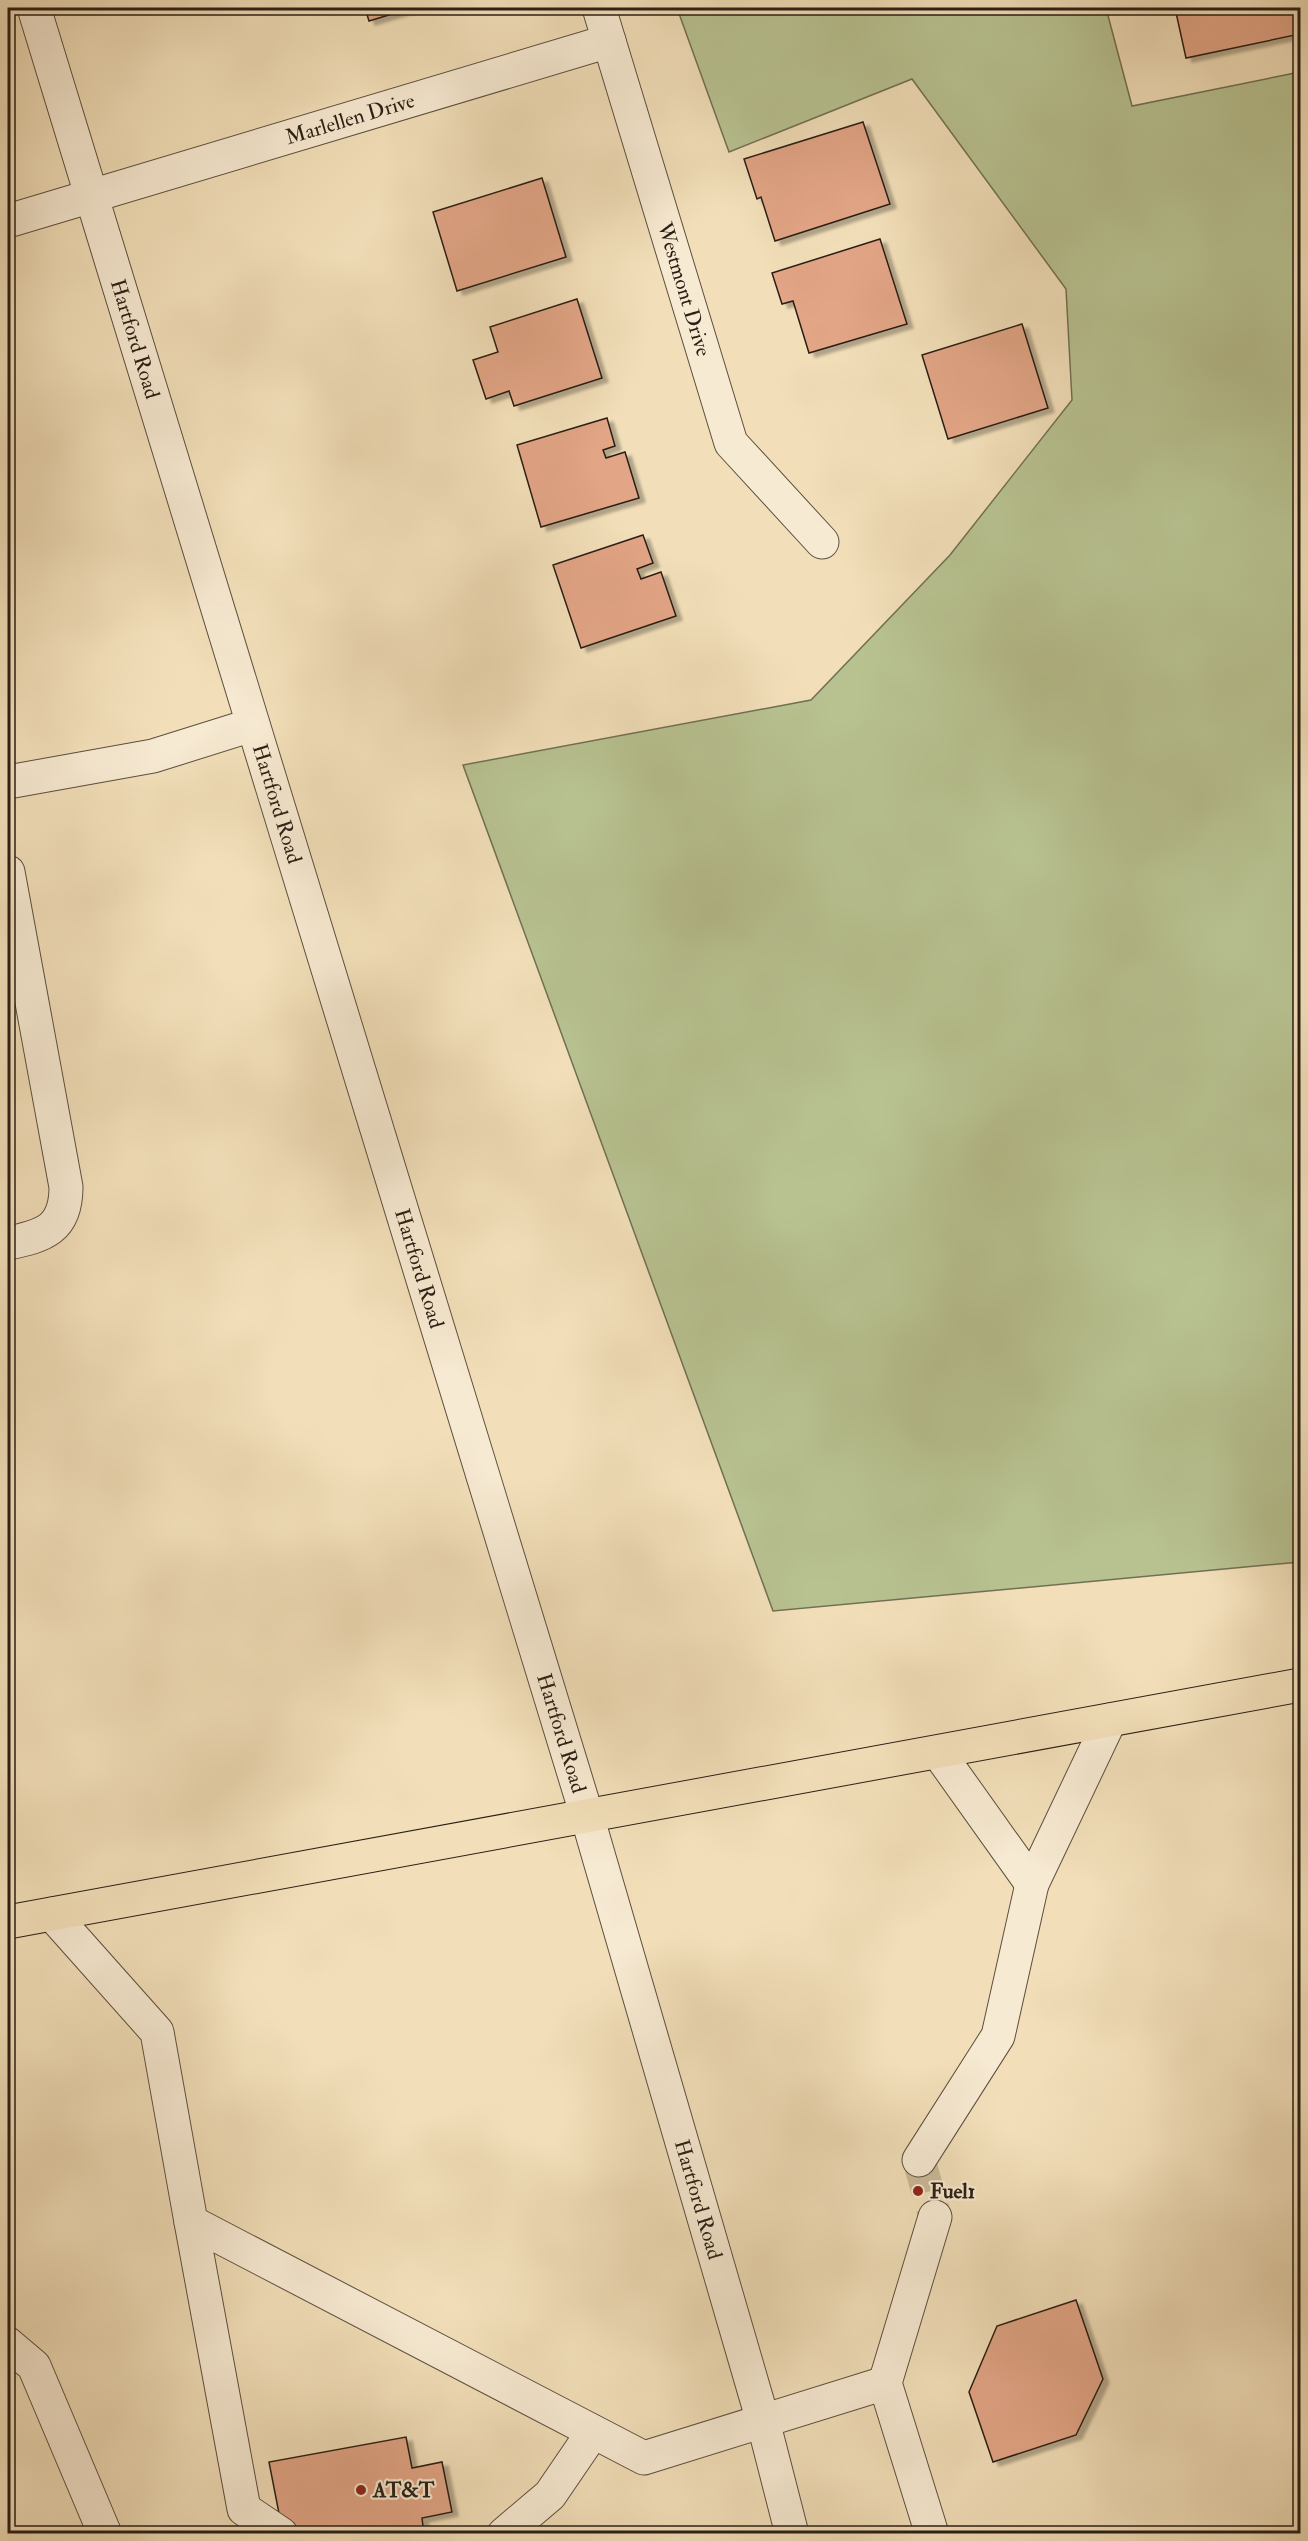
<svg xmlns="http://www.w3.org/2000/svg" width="1308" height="2541" viewBox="0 0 1308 2541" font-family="'IM FELL Double Pica',serif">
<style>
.green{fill:#b8c291;stroke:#717053;stroke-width:1.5}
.building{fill:#e2a586;stroke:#2a1f15;stroke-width:1.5;filter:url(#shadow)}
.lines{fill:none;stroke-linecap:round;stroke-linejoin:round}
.minor-tunnel{stroke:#cab998;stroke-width:33;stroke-dasharray:33 16;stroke-linecap:butt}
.minor-casing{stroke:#5c4f3e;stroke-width:35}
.highway-casing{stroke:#2a1f15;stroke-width:35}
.minor{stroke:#f7ead2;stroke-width:33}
.highway{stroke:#f2dfb9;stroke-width:33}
.poi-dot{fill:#8f2418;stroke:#f7ead2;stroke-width:2}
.labels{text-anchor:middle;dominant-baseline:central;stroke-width:4.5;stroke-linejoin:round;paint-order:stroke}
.street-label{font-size:21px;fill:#2a1f15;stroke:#f7ead2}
.poi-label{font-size:21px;font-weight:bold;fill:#2a1f15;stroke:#f7ead2;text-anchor:start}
</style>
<defs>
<filter id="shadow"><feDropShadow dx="6" dy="4" stdDeviation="1.5" flood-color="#0004"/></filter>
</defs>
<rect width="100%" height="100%" fill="#f2dfb9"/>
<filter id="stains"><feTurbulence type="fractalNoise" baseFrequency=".00333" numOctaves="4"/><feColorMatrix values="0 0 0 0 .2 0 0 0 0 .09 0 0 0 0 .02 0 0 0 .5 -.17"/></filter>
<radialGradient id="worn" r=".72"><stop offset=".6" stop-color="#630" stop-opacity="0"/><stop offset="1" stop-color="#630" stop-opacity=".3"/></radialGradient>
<!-- green -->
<polygon class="green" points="677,8 1106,8 1132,106 1300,72 1300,1562 773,1611 463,765 811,700 950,555 1072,400 1066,289 912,79 729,152"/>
<!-- building -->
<g class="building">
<polygon points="365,8 412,8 369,21"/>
<polygon points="1175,8 1297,8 1300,34 1186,58"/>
<polygon points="863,122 890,204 775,241 761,197 757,199 744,159"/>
<polygon points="542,178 566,257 457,291 433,212"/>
<polygon points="880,239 907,324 809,353 793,301 782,304 772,273"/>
<polygon points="577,299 602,378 514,406 509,391 486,399 473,360 498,352 490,327"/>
<polygon points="1022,324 1048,408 948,439 922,355"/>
<polygon points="607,418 615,446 603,450 606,458 625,452 639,498 541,527 517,445"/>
<polygon points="643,535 653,563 637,569 641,579 661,572 676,616 581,648 553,565"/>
<polygon points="1076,2300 1103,2379 1076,2435 993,2462 969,2392 997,2326"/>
<polygon points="406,2437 412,2468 442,2462 452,2512 422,2518 424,2534 353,2534 352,2527 313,2534 283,2534 269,2462"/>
</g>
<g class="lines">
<!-- minor-tunnel -->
<polyline class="minor-tunnel" points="919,2160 935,2217"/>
<!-- minor casing -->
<g class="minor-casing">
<g id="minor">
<path id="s1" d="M34,8L587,1816L763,2421L792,2534"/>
<path id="s2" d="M599,8L731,443L822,542"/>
<path id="s3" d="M8,221L609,41"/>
<polyline points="8,782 153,756 252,725"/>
<path d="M8,872L66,1187C66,1229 44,1236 8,1243"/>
<polyline points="938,1752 1032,1884"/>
<polyline points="52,1914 157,2032 191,2222 644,2458 885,2383"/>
<polyline points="919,2160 998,2036 1032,1884 1110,1720"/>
<polyline points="191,2222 244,2509 281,2534"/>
<polyline points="8,2344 34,2366 105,2534"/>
<polyline points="504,2534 550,2495 593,2432"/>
<polyline points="932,2534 885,2383 935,2217"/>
</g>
</g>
<!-- highway casing -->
<g class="highway-casing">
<polyline id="highway" points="8,1922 1300,1685"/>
</g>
<!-- minor -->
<use href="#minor" class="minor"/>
<!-- highway -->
<use href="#highway" class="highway"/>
</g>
<!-- markers -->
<g class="poi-dot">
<circle cx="918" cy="2191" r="6"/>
<circle cx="361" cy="2490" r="6"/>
</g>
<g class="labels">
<!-- street labels -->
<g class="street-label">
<text stroke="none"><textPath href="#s3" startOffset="357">Marlellen Drive</textPath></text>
<text stroke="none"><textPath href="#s2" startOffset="294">Westmont Drive</textPath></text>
<text stroke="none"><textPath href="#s1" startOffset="346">Hartford Road</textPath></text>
<text stroke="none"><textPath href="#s1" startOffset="832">Hartford Road</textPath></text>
<text stroke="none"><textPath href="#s1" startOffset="1318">Hartford Road</textPath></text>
<text stroke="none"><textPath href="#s1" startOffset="1804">Hartford Road</textPath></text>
<text stroke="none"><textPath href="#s1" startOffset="2290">Hartford Road</textPath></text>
</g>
<!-- poi labels -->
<g class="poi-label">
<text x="930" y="2191">Fuel1</text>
<text x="373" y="2490">AT&amp;T</text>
</g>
</g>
<!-- margin -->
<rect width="1308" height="2541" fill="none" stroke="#f2dfb9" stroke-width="30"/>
<rect x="9" y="9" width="1290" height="2523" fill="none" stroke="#2a1f15" stroke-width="3"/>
<rect x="15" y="15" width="1278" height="2511" fill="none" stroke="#2a1f15" stroke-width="1.5"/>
<rect width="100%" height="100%" filter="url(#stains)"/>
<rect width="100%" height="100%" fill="url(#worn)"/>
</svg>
